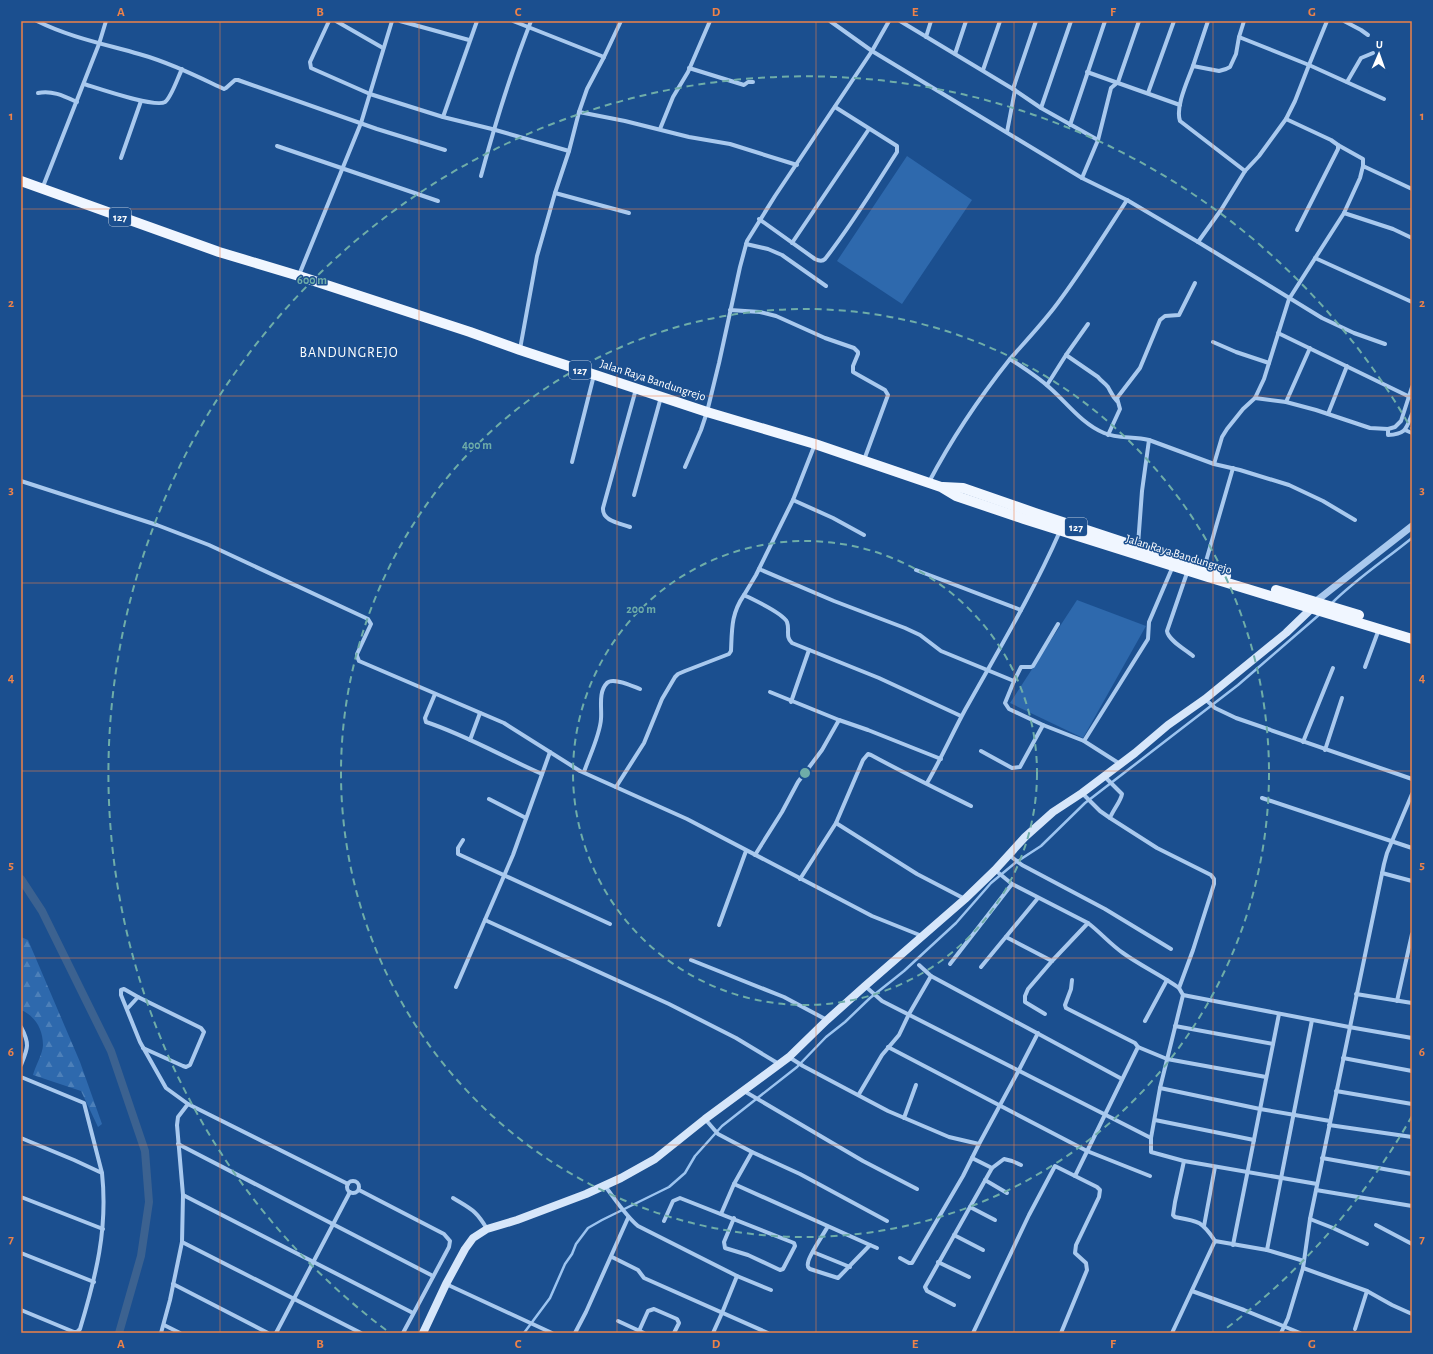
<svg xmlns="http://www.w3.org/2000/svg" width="1433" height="1354" viewBox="0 0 1433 1354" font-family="'Alegreya Sans',sans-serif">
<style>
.grass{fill:#2e69ad}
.forest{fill:url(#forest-firs)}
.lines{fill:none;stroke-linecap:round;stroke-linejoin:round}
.stream{stroke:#9cc4f0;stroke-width:2.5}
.canal{stroke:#3c6290;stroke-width:8}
.minor{stroke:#a9c9ee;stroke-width:4}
.tertiary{stroke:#a9c9ee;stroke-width:7}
.secondary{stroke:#d6e6fa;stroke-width:8}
.primary{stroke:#f0f6ff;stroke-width:10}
.grid{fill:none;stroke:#ee8249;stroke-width:1;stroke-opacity:0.55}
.ring{fill:none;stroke:#6fada8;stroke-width:2;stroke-dasharray:7 5}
.labels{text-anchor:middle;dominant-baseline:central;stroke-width:3;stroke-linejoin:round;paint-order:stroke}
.shield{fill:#1b4f8f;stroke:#bbcadd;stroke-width:1}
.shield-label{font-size:11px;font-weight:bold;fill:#fff}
.street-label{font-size:12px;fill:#fff;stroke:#1b4f8f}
.quarter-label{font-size:14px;letter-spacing:1px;fill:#fff;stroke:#1b4f8f}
.centre{fill:#6fada8;stroke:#1b4f8f;stroke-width:2}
.ring-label{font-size:12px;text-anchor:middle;font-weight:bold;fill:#6fada8;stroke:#1b4f8f;stroke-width:3;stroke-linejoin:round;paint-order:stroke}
.neatline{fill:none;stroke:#ee8249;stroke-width:1.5}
.grid-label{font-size:13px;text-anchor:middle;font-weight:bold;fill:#ee8249}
</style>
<defs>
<pattern id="forest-firs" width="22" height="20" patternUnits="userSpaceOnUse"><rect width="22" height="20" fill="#2e69ad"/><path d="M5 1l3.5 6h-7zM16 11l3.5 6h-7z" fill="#4d80b9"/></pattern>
</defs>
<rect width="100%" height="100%" fill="#1b4f8f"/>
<!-- grass -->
<g class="grass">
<polygon points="907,156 972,200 902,304 837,261"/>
<polygon points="1077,600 1146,626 1083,738 1010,703"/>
</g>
<!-- forest -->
<path class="forest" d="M21,937L28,940L80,1062L102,1124L98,1127L81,1091L33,1075C35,1067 43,1053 43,1045C43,1029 35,1016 21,1010Z"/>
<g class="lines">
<!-- stream -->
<g class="stream">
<path d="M1331,604C1356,579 1385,560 1412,538"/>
<polyline points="524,1333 550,1298 565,1264 572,1254 576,1244 588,1228 602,1220 669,1187 685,1173 695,1156 722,1126 797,1067 826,1037 845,1022 870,998 904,971 956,923 991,883 1015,863 1041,846 1085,803 1238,685 1320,614"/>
</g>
<!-- canal -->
<polyline class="canal" points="21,879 42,911 111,1051 145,1151 149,1202 141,1256 119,1333"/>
<!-- minor -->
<g class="minor">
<path d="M37,21C69,37 104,44 139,54C168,62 196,76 224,89L226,88L235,80H238L377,129L445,150"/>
<polyline points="329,21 310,62 311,68 370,94 443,117 492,129 569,151"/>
<polyline points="336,21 383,48"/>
<polyline points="400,21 469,40"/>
<polyline points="513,21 604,57"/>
<polyline points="830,21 872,51 1082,178 1127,200 1198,242 1221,210 1245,171 1259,156 1286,119 1295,101 1309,65 1384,99"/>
<polyline points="900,21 1013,89 1041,108 1098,140 1082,178"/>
<polyline points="1344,21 1361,30 1368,35"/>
<polyline points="926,37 931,21"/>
<polyline points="1239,37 1244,21"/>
<polyline points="955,54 966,21"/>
<polyline points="1193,66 1208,21"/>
<polyline points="689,68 744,85 748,82 753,82"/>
<polyline points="983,70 1000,21"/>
<polyline points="1087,72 1180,105"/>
<polyline points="1347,82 1361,58 1373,53"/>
<path d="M84,84C97,88 155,108 165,102C171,98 178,77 182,69"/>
<polyline points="1013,89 1036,21"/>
<path d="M38,93C52,90 64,96 77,102"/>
<polyline points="1148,93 1174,21"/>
<polyline points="1041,108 1071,21"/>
<polyline points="579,112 625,121 689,137 730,144 797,165"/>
<polyline points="443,117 477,21"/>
<polyline points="1286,119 1331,140 1338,145 1338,149 1297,230"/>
<polyline points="1070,125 1105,21"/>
<polyline points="660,129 673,97 688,72 710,21"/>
<polyline points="1007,132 1015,90"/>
<polyline points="1098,140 1111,88 1118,82 1139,21"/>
<polyline points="1338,145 1363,159 1363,166"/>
<polyline points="277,146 438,201"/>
<polyline points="121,158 141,101"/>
<path d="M1245,171L1180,121C1175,107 1188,80 1193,66L1219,71L1226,69L1230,67L1236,54L1239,37L1309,65L1327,21"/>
<path d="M481,176C495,124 511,72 531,21"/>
<polyline points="42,189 99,44 106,21"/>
<polyline points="555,193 629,213"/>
<polyline points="1344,213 1393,229 1412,238"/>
<path d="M759,219L815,259C819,261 822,262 825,259C851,226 874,188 897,152V146L835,107"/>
<polyline points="1198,242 1322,318 1354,333 1385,344"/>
<polyline points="792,243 869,129"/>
<polyline points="746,244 768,249 782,255 826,286"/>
<polyline points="1315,258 1412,302"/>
<polyline points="299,275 361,123 392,21"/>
<polyline points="730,310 760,312 776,316 825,338 854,348 858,352 858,354 853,366 853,372 885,390 888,395 864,460"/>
<polyline points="1278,333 1412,398"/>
<polyline points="1213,342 1236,352 1269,363"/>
<polyline points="520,349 537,256 555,193 569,151 579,112 587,89 604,57 621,21"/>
<path d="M1066,355L1098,377C1101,381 1105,383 1108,387C1111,392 1112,396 1117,401"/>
<path d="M1010,359C1024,368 1038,377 1050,388C1067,403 1082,424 1104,433C1118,439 1134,436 1149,440L1214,464L1240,470L1289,485L1323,501L1355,520"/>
<polyline points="1047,385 1066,355 1088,324"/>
<polyline points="1255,398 1286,402 1316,410 1370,428 1388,429 1395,427 1401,421 1412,387"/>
<polyline points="1286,402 1310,348"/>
<polyline points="1328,414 1347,366"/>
<path d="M1388,429V435C1406,434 1406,429 1412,414"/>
<polyline points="1405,430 1412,433"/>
<polyline points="1108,435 1120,409 1117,398 1140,368 1160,320 1165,316 1179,315 1195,283"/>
<path d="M815,444L793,500L756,575L744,595C754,600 783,613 787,622C790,630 785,637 792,643L879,678L961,716"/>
<polyline points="572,462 594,375"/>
<polyline points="1214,464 1222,437 1227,429 1243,409 1255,398 1264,379 1289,299 1344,213 1360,178 1363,166 1412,189"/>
<polyline points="685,467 701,430 707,412 719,363 740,267 747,241 775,196 872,51 889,21"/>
<polyline points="21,481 157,525 209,545 368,619 371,624 357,654 357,656 359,661 504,723 580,771 687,819 872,916 922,936"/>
<path d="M929,482C952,438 979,398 1010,359C1025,342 1040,326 1054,308C1080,274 1103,237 1127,200"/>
<polyline points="634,495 661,397"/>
<polyline points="793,500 833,518 864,535"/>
<path d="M630,527C619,523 602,521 603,508L636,389"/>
<polyline points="1138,545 1142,491 1149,440"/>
<polyline points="1204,568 1233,468"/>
<polyline points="759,569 834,601 905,628 920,635 941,651 1014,681 1005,703 1009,709 1043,725 1084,741 1120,764"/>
<polyline points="916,570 1021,610"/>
<path d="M1188,570L1167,631C1168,640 1186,650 1193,656"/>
<polyline points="1365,667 1379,629"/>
<polyline points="1014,681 1021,667 1031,667 1033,666 1058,624"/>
<polyline points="770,692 839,720 868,730 941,759"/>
<path d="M435,694L425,718L426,722C466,735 503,757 542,774"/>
<polyline points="1205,699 1215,708 1236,718 1412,779"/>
<polyline points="791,702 809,650"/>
<polyline points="470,740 480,713"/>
<polyline points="1084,741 1148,639 1149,622 1173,566"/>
<polyline points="1303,742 1333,668"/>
<polyline points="1325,750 1342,698"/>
<polyline points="981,751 1012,768 1020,767 1043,725"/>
<path d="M584,772C589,757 600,735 601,719C602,708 598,692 607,683C613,677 632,686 640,689"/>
<path d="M1104,776L1122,794C1121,801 1113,810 1110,818L1157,848L1211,875L1214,879V884L1193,950L1179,988"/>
<path d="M927,783C941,759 952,734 965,710C998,651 1033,593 1060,531"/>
<path d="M616,787L644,743L662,699L675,677L678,674L685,671L729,654L731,651C732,629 731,614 744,595"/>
<polyline points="1082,793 1100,811 1110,818"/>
<polyline points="1262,798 1412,848"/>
<polyline points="489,799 526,818"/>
<polyline points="836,823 917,874 965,899"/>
<polyline points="463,840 458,848 458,854 610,924"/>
<polyline points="755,855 782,812 798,782 822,750 839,720"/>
<polyline points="1009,855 1022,865 1105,909 1171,949"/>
<path d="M995,870L1012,884L1088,923C1100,932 1110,944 1123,953C1141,966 1161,975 1179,988L1183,995L1349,1027L1412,1038"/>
<polyline points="1382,873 1412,881"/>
<path d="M800,879L836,823L863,760L868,754L871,755C904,773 937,789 971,806"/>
<polyline points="485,920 669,1004 736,1038 779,1064"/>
<polyline points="719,925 746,851"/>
<polyline points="1006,937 1052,961"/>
<polyline points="691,960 784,997 827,1020"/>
<polyline points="950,964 1012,884"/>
<polyline points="919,965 931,976 1122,1079"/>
<polyline points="981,967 1038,898"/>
<polyline points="1072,980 1071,989 1065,1005 1066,1008 1135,1043 1138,1047 1075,1176"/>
<path d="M865,986L882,1001C972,1046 1061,1093 1151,1138"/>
<polyline points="456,987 513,855 550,752"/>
<polyline points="1356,994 1412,1003"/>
<polyline points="1183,995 1160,1088 1151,1138 1151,1152 1184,1161 1317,1184"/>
<polyline points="138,997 201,1028 204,1032 190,1065 186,1067 183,1066 143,1048"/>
<polyline points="1397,1001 1412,934"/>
<polyline points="127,1009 138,997 124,989 121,990 121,995 140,1042 166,1088 188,1104 348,1184"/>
<polyline points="1045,1014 1025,1002 1025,996 1028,989 1052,961 1088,923"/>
<polyline points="1145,1021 1167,980"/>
<polyline points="1175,1026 1273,1044"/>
<path d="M21,1027C30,1044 28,1048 21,1065"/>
<polyline points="888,1047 1087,1151 1150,1176"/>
<polyline points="1138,1047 1167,1059 1266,1077"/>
<polyline points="789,1057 803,1066 888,1111 949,1137 979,1144 1019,1070 1038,1033"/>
<polyline points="1343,1058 1412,1071"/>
<polyline points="21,1077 84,1103 102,1173"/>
<polyline points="1160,1088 1260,1109 1330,1121"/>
<polyline points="744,1091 863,1161 917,1189"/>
<polyline points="1336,1091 1412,1104"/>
<polyline points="859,1094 882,1055 899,1035 909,1014 931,976"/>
<polyline points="904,1118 916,1085"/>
<polyline points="705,1119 718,1134 752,1152 800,1174 887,1221"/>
<polyline points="1155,1120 1254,1140"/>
<polyline points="1329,1125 1412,1137"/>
<path d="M21,1138L74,1160L102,1173C108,1229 96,1276 80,1329L77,1332H74L21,1310"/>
<polyline points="178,1144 433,1276"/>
<polyline points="972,1158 992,1168 1004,1159 1012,1161 1021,1165"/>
<polyline points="1322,1158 1412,1174"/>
<path d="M1184,1161L1175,1202L1173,1215L1175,1217C1198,1221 1202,1221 1215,1241"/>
<polyline points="985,1180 1007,1193"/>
<circle cx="353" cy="1187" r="6"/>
<path d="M734,1184L870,1245L838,1278L810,1269C808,1267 807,1267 808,1263C808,1256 824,1234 828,1226"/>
<path d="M605,1186C615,1199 625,1215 638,1226L737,1276"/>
<polyline points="359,1190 444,1234 450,1241 449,1247 403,1333"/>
<polyline points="1316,1190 1412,1206"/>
<polyline points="183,1195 413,1313"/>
<polyline points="21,1197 103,1229"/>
<path d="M453,1198C471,1209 476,1210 487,1229"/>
<polyline points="970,1207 995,1220"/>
<polyline points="721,1214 734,1184 752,1152"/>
<polyline points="1310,1219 1333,1228 1367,1244"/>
<polyline points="664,1221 673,1201 680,1198 794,1243 795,1246 783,1269 780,1270 748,1255 725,1248 724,1242 734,1218"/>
<polyline points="1376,1225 1412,1244"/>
<polyline points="1204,1226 1215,1167"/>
<polyline points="954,1235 983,1250"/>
<polyline points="182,1242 361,1333"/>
<polyline points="870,1245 877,1248"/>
<polyline points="1233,1245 1279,1014"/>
<polyline points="1267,1250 1312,1020"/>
<polyline points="813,1252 850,1267"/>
<polyline points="21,1253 94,1282"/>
<polyline points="612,1257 638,1270 644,1278 768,1333"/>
<polyline points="900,1258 909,1263 912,1263 963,1176 979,1144"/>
<polyline points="938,1262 969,1277"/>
<polyline points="1303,1268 1367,1291 1392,1305 1412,1314"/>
<polyline points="173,1284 268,1333"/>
<polyline points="446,1284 552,1333"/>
<polyline points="1192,1291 1244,1310 1300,1333"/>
<polyline points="954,1305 927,1291 925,1287 992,1168"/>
<polyline points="618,1321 644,1333"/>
<polyline points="164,1325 180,1333"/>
<polyline points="1355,1329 1367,1291"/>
<polyline points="639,1331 648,1311 654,1309 677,1319 679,1323 674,1333"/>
<polyline points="161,1333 170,1300 182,1242 183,1195 177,1125 178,1117 188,1104"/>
<polyline points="276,1333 350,1192"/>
<polyline points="575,1333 586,1312 628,1218"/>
<polyline points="713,1333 722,1313 737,1276 771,1290"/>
<polyline points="973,1333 1029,1215 1055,1166 1097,1187 1100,1190 1099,1197 1076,1245 1075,1253 1086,1263 1087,1270 1061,1333"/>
<polyline points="1172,1333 1215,1241 1267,1250 1304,1261"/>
<polyline points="1281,1333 1288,1318 1303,1268 1310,1219 1384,864 1387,853 1412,794"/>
</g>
<!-- tertiary -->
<polyline class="tertiary" points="1315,602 1412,526"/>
<!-- secondary -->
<polyline class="secondary" points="423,1333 446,1284 465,1249 473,1238 487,1229 517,1220 586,1194 621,1178 655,1159 705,1119 789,1057 827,1020 865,986 965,899 995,870 1025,837 1053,812 1082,793 1135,753 1168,725 1205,699 1286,633 1312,608"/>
<!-- primary -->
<g class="primary">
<polyline points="21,181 219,252 299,276 470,332 520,350 707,412 815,444 941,487 956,496 1024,519 1208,577 1412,639"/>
<polyline points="943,487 963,488 1035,513 1226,576"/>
<polyline points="1276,590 1359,615"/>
</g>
</g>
<!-- grid -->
<path class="grid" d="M220,21V1333M419,21V1333M617,21V1333M816,21V1333M1014,21V1333M1213,21V1333M21,209H1412M21,396H1412M21,583H1412M21,771H1412M21,958H1412M21,1145H1412"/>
<!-- distance rings -->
<g class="ring">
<circle cx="805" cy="773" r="232"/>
<circle cx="805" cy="773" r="464"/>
<path d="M1412 1116A697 697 0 0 1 1224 1330M386 1330A697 697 0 1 1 1412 430"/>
</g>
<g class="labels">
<!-- shield labels -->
<g class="shield">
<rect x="109" y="208" width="22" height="18" rx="3"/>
<rect x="569" y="361" width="22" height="18" rx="3"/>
<rect x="1065" y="518" width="22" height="18" rx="3"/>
</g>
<g class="shield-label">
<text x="120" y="217">127</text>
<text x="580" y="370">127</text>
<text x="1076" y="527">127</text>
</g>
<!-- street labels -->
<g class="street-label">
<text transform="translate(653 380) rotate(18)">Jalan Raya Bandungrejo</text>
<text transform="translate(1179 554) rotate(17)">Jalan Raya Bandungrejo</text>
</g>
<!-- quarter labels -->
<g class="quarter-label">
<text x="349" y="353">BANDUNGREJO</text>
</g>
</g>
<circle cx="805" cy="773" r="6" class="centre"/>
<g class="ring-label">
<text x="312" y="284">600 m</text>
<text x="477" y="449">400 m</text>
<text x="641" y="613">200 m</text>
</g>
<!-- border -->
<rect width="1433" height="1354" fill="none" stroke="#1b4f8f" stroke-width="44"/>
<!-- north arrow -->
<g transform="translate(1379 54) rotate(2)" stroke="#1b4f8f" stroke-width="3" paint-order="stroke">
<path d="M0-3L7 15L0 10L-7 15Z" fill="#ffffff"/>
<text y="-6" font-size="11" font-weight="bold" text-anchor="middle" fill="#ffffff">U</text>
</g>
<rect x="22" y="22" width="1389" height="1310" class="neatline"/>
<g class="grid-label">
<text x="121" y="16">A</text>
<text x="320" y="16">B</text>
<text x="518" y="16">C</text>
<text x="716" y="16">D</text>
<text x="915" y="16">E</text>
<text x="1113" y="16">F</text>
<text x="1312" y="16">G</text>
<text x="11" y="120">1</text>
<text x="1422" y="120">1</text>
<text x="11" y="307">2</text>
<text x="1422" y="307">2</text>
<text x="11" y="494">3</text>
<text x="1422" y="494">3</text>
<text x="11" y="682">4</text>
<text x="1422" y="682">4</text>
<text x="11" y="869">5</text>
<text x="1422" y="869">5</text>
<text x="11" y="1056">6</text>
<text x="1422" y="1056">6</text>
<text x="11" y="1243">7</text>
<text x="1422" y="1243">7</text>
<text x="121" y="1348">A</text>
<text x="320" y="1348">B</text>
<text x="518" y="1348">C</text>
<text x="716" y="1348">D</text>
<text x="915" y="1348">E</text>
<text x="1113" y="1348">F</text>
<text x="1312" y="1348">G</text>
</g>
</svg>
